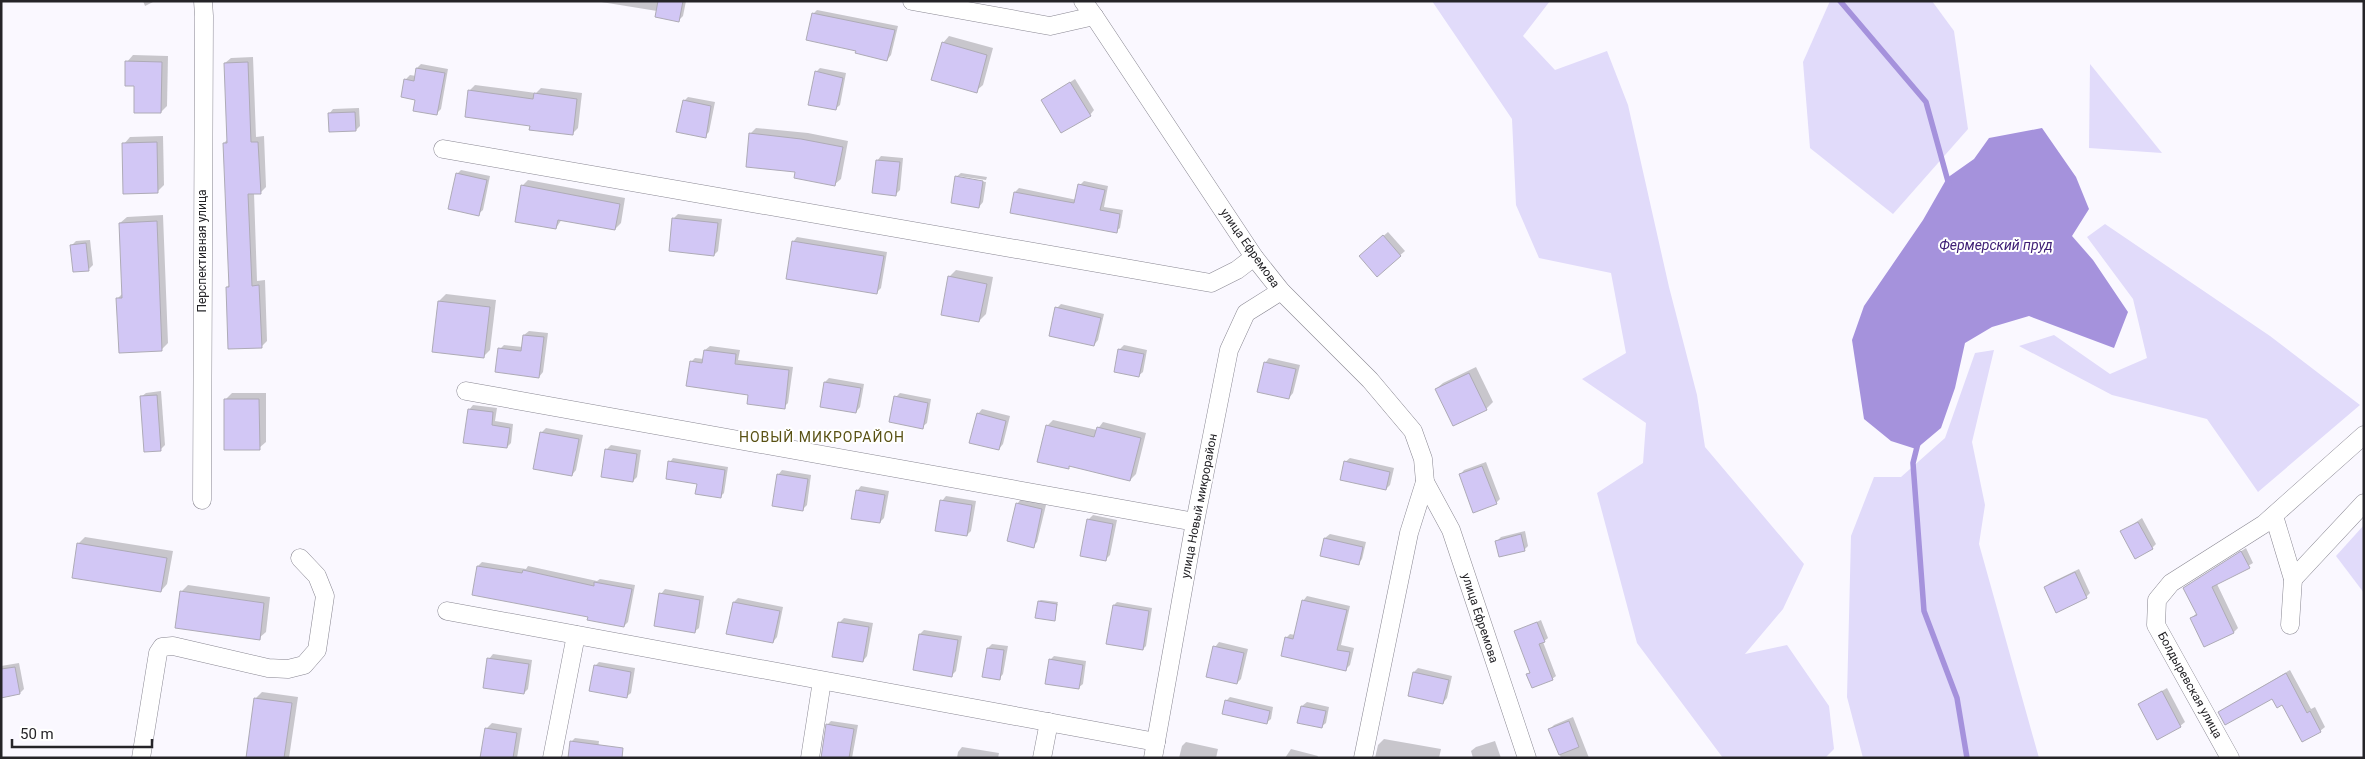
<svg xmlns="http://www.w3.org/2000/svg" width="2365" height="759" viewBox="0 0 2365 759" font-family="Roboto,sans-serif">
<style>
.green{fill:#e1dbfa}
.water{fill:#a592dc}
.shadow{fill:#0003}
.lines{fill:none;stroke-linecap:round;stroke-linejoin:round}
.stream{stroke:#a592dc;stroke-width:5.5}
.building{fill:#d2c7f5;stroke:#aeabb6}
.minor-casing{stroke:#898792;stroke-width:19}
.minor{stroke:#fff;stroke-width:18}
.labels{text-anchor:middle;dominant-baseline:central;stroke-width:4;stroke-linejoin:round;paint-order:stroke}
.street-label{font-size:12px;fill:#252428;stroke:#fff}
.water-label{font-size:14px;font-style:italic;fill:#402076;stroke:#fff}
.neighbourhood-label{font-size:14px;letter-spacing:1px;fill:#595114;stroke:#fff}
</style>
<rect width="100%" height="100%" fill="#faf8ff"/>
<!-- green -->
<g class="green">
<polygon points="1432,1 1550,1 1523,36 1555,70 1607,51 1628,105 1669,287 1697,395 1705,447 1804,564 1783,609 1745,654 1787,645 1829,706 1834,749 1825,758 1723,758 1637,643 1597,493 1643,463 1646,423 1582,379 1626,353 1611,273 1539,258 1516,205 1512,119"/>
<polygon points="1830,1 1932,1 1954,31 1968,129 1893,214 1810,148 1803,62"/>
<polygon points="2090,64 2162,153 2089,148"/>
<polygon points="2105,224 2270,336 2360,405 2258,492 2207,419 2112,395 2019,346 2054,335 2110,374 2147,358 2133,299 2087,237"/>
<polygon points="1994,350 1972,442 1985,505 1979,544 2039,758 1863,758 1847,697 1851,536 1874,477 1901,477 1945,438 1975,353"/>
<polygon points="2364,525 2364,593 2336,556"/>
</g>
<!-- water -->
<polygon class="water" points="2042,128 2076,177 2089,209 2072,236 2093,260 2128,312 2114,348 2029,316 1992,327 1965,343 1955,388 1941,428 1916,449 1891,441 1864,419 1852,340 1864,306 1923,220 1947,178 1974,159 1989,138"/>
<!-- shadow -->
<g class="shadow">
<polygon points="143,1 155,1 145,6"/>
<polygon points="595,1 686,1 683,16 679,20 657,11"/>
<polygon points="817,10 898,26 891,55 887,60 857,50 813,14"/>
<polygon points="949,36 993,48 983,85 976,91 943,43"/>
<polygon points="133,55 168,56 167,106 161,112 136,85 127,62"/>
<polygon points="253,57 256,137 264,136 266,187 260,193 254,193 257,281 265,280 267,341 262,346 227,287 230,284 224,143 228,139 225,63 231,58"/>
<polygon points="421,64 448,69 441,109 437,113 416,99 405,80 410,75 416,76 417,68"/>
<polygon points="820,68 846,73 840,105 835,109 816,72"/>
<polygon points="1075,79 1094,110 1090,115 1042,101"/>
<polygon points="475,85 536,93 541,88 582,93 578,128 572,134 469,91"/>
<polygon points="688,97 715,102 709,132 705,136 684,101"/>
<polygon points="359,108 360,126 356,130 329,114 333,109"/>
<polygon points="756,128 808,133 848,141 841,179 835,184 796,171 750,134"/>
<polygon points="163,136 164,185 157,192 124,144 130,137"/>
<polygon points="881,156 903,158 900,190 896,194 877,161"/>
<polygon points="461,170 490,176 483,210 478,214 457,174"/>
<polygon points="961,173 987,177 986,180 958,176 958,178 986,182 983,202 979,207 956,177"/>
<polygon points="528,180 625,198 621,223 615,229 562,219 556,228 522,186"/>
<polygon points="1084,181 1108,186 1104,207 1123,210 1120,228 1116,231 1015,192 1019,188 1077,200 1080,185"/>
<polygon points="678,214 722,219 718,251 714,255 674,218"/>
<polygon points="163,215 168,343 161,350 118,298 123,293 120,223 127,217"/>
<polygon points="1388,232 1405,251 1377,275 1365,252"/>
<polygon points="797,237 887,252 881,288 876,293 793,242"/>
<polygon points="90,240 93,265 89,269 72,245 76,241"/>
<polygon points="956,270 993,277 986,314 979,321 949,277"/>
<polygon points="446,294 496,300 490,350 483,357 433,351 439,301"/>
<polygon points="1061,304 1104,314 1098,340 1094,345 1057,308"/>
<polygon points="529,331 548,333 543,372 539,377 500,349 504,345 523,347 524,335"/>
<polygon points="1124,345 1147,350 1143,372 1138,376 1119,350"/>
<polygon points="710,346 740,350 738,360 793,367 788,403 784,407 749,393 691,362 695,358 704,359 705,350"/>
<polygon points="1269,358 1300,365 1293,393 1289,398 1265,363"/>
<polygon points="1476,367 1493,402 1486,409 1436,389 1443,383"/>
<polygon points="829,378 864,384 860,407 856,412 825,382"/>
<polygon points="161,391 165,445 160,450 141,397 146,393"/>
<polygon points="232,393 266,393 266,442 259,448 225,400"/>
<polygon points="900,393 931,399 927,423 922,427 896,397"/>
<polygon points="473,405 497,408 495,421 513,424 511,443 507,447 469,410"/>
<polygon points="982,409 1010,416 1003,444 999,449 978,414"/>
<polygon points="1053,420 1097,430 1103,422 1146,433 1136,474 1130,480 1071,465 1068,468 1047,426"/>
<polygon points="546,428 583,435 576,470 572,475 541,433"/>
<polygon points="611,445 641,450 637,477 633,481 607,449"/>
<polygon points="673,458 728,467 724,493 720,497 698,483 670,462"/>
<polygon points="1350,458 1394,468 1390,485 1386,489 1345,462"/>
<polygon points="1486,462 1500,499 1496,503 1460,475 1464,470"/>
<polygon points="782,470 811,475 807,505 802,510 778,475"/>
<polygon points="861,486 889,491 884,518 880,522 857,491"/>
<polygon points="946,496 976,501 971,531 967,535 942,501"/>
<polygon points="1021,499 1046,505 1037,542 1033,546 1017,504"/>
<polygon points="1093,515 1117,520 1110,555 1106,559 1088,520"/>
<polygon points="2142,518 2156,544 2152,548 2122,532"/>
<polygon points="1525,531 1528,546 1524,550 1497,541 1501,537"/>
<polygon points="1330,534 1366,542 1362,559 1358,564 1322,555 1325,538"/>
<polygon points="85,537 173,551 167,584 161,591 78,544"/>
<polygon points="2246,548 2253,563 2217,584 2238,628 2234,632 2204,646 2191,618 2197,613 2185,588"/>
<polygon points="482,562 526,569 528,566 597,581 600,579 635,585 628,622 624,626 478,566"/>
<polygon points="2079,569 2090,593 2086,597 2045,587 2050,583"/>
<polygon points="188,585 270,597 266,632 259,638 181,592"/>
<polygon points="665,589 704,596 699,628 694,632 661,594"/>
<polygon points="1307,596 1350,606 1341,645 1354,648 1350,665 1346,669 1286,638 1290,634 1295,635 1303,601"/>
<polygon points="738,598 783,607 777,637 773,642 734,602"/>
<polygon points="1041,600 1058,602 1054,620 1039,601"/>
<polygon points="1117,602 1152,608 1146,646 1143,649 1114,605"/>
<polygon points="844,618 873,623 867,656 863,661 839,623"/>
<polygon points="1541,620 1548,638 1543,642 1556,676 1552,679 1528,675 1531,671 1515,632"/>
<polygon points="924,630 962,636 956,671 952,675 920,634"/>
<polygon points="1219,642 1248,649 1241,679 1237,683 1215,647"/>
<polygon points="992,644 1008,646 1003,674 999,679 988,648"/>
<polygon points="493,654 532,660 528,689 524,693 489,659"/>
<polygon points="1054,656 1086,661 1083,684 1078,688 1050,660"/>
<polygon points="599,662 635,668 631,693 626,697 595,666"/>
<polygon points="19,663 24,689 20,693 1,696 1,666"/>
<polygon points="1418,668 1452,676 1447,698 1443,703 1414,672"/>
<polygon points="2290,670 2311,709 2315,707 2325,727 2320,731 2302,741 2282,703 2273,698 2219,712"/>
<polygon points="2167,688 2185,722 2180,726 2140,704"/>
<polygon points="262,692 298,697 289,758 247,758 256,698"/>
<polygon points="1230,697 1273,707 1271,719 1266,723 1226,701"/>
<polygon points="1307,702 1329,707 1326,723 1321,727 1299,722 1302,706"/>
<polygon points="1573,717 1589,758 1561,758 1550,729 1554,725"/>
<polygon points="831,721 858,725 852,758 821,758 827,725"/>
<polygon points="492,723 522,728 517,758 481,758 486,729"/>
<polygon points="575,738 599,741 597,758 571,742"/>
<polygon points="1384,739 1441,749 1439,758 1375,758 1378,745"/>
<polygon points="1495,741 1501,758 1473,758 1471,751 1476,747"/>
<polygon points="1186,742 1218,749 1216,758 1179,758 1182,746"/>
<polygon points="962,747 999,753 998,758 957,758 958,752"/>
<polygon points="1291,749 1318,756 1317,758 1285,758"/>
</g>
<g class="lines">
<!-- stream -->
<g class="stream">
<polyline points="1840,1 1926,102 1949,185"/>
<polyline points="1918,443 1913,463 1924,611 1957,698 1967,758"/>
</g>
</g>
<!-- building -->
<g class="building">
<polygon points="658,1 683,1 679,22 655,17"/>
<polygon points="812,13 895,30 887,61 855,53 856,51 806,40"/>
<polygon points="942,42 987,55 977,93 931,80"/>
<polygon points="125,61 162,62 161,113 134,113 134,86 125,86"/>
<polygon points="248,62 251,142 258,142 261,194 248,194 252,286 259,285 262,348 228,349 226,287 229,287 223,143 227,143 224,63"/>
<polygon points="416,68 445,73 437,115 413,111 415,100 401,97 404,79 414,81"/>
<polygon points="815,71 843,78 836,110 808,105"/>
<polygon points="1070,82 1091,116 1061,133 1041,100"/>
<polygon points="468,90 533,99 534,93 577,99 573,135 529,130 530,126 465,117"/>
<polygon points="683,100 711,106 706,138 676,132"/>
<polygon points="355,112 356,131 329,132 328,113"/>
<polygon points="749,133 801,139 843,147 835,186 794,178 795,172 746,167"/>
<polygon points="157,142 158,193 123,194 122,143"/>
<polygon points="876,160 900,162 896,196 872,193"/>
<polygon points="456,173 487,180 479,216 448,209"/>
<polygon points="955,176 983,181 979,208 951,203"/>
<polygon points="1078,184 1105,190 1100,210 1120,214 1117,233 1010,213 1014,192 1074,203"/>
<polygon points="521,185 620,204 615,230 558,220 556,229 515,222"/>
<polygon points="672,218 718,223 714,256 669,251"/>
<polygon points="157,221 162,351 119,353 116,298 122,298 119,223"/>
<polygon points="1383,235 1401,256 1377,277 1359,256"/>
<polygon points="792,241 884,256 877,294 786,279"/>
<polygon points="86,243 89,271 73,272 70,245"/>
<polygon points="948,276 987,284 979,322 941,315"/>
<polygon points="438,301 490,307 484,358 432,352"/>
<polygon points="1055,307 1101,318 1094,346 1049,336"/>
<polygon points="523,335 544,337 539,378 495,372 498,348 521,351"/>
<polygon points="1118,349 1144,354 1139,377 1114,372"/>
<polygon points="704,350 736,354 735,364 789,370 785,409 747,404 748,395 686,386 690,361 702,363"/>
<polygon points="1264,362 1296,369 1289,399 1257,392"/>
<polygon points="1469,373 1487,410 1453,426 1435,389"/>
<polygon points="824,382 861,388 856,413 820,407"/>
<polygon points="157,395 161,451 144,452 140,396"/>
<polygon points="894,396 928,403 923,429 889,422"/>
<polygon points="224,399 259,399 260,450 224,450"/>
<polygon points="468,409 493,412 492,425 510,428 507,448 463,443"/>
<polygon points="977,413 1006,421 999,450 969,443"/>
<polygon points="1046,425 1094,437 1097,427 1141,438 1130,481 1069,466 1069,469 1037,462"/>
<polygon points="540,432 579,439 572,476 533,469"/>
<polygon points="605,449 637,454 633,482 601,477"/>
<polygon points="668,461 725,470 721,498 695,494 697,484 666,479"/>
<polygon points="1344,461 1390,472 1386,490 1340,480"/>
<polygon points="1482,466 1497,504 1473,513 1459,474"/>
<polygon points="777,474 808,479 803,511 772,506"/>
<polygon points="856,490 885,495 880,523 851,519"/>
<polygon points="940,500 972,505 967,536 935,531"/>
<polygon points="1016,503 1042,509 1034,548 1007,541"/>
<polygon points="1087,519 1113,524 1106,561 1080,556"/>
<polygon points="2138,522 2153,549 2135,559 2120,531"/>
<polygon points="1521,534 1525,551 1499,557 1495,541"/>
<polygon points="1324,538 1363,547 1359,565 1320,556"/>
<polygon points="77,543 167,558 161,592 72,578"/>
<polygon points="2241,551 2250,568 2212,587 2234,633 2204,647 2190,618 2197,615 2183,588"/>
<polygon points="477,566 522,573 523,570 594,586 594,582 632,589 624,627 587,620 588,617 472,595"/>
<polygon points="2075,572 2087,598 2056,613 2044,587"/>
<polygon points="180,591 264,603 260,640 175,628"/>
<polygon points="659,593 700,600 695,633 654,626"/>
<polygon points="1302,600 1347,610 1337,650 1350,652 1346,671 1281,656 1285,637 1293,639"/>
<polygon points="1038,601 1057,604 1055,621 1035,618"/>
<polygon points="733,602 780,611 773,643 726,634"/>
<polygon points="1113,605 1149,611 1143,650 1106,644"/>
<polygon points="838,622 869,627 863,662 832,657"/>
<polygon points="1537,622 1545,642 1539,644 1553,680 1532,688 1526,674 1530,673 1514,631"/>
<polygon points="919,634 958,640 952,677 913,670"/>
<polygon points="1213,646 1244,653 1237,684 1206,677"/>
<polygon points="987,648 1004,650 1000,680 982,677"/>
<polygon points="487,658 529,664 524,694 483,688"/>
<polygon points="1049,659 1083,665 1079,689 1045,684"/>
<polygon points="594,665 631,672 627,698 589,691"/>
<polygon points="15,667 20,694 1,698 1,669"/>
<polygon points="1413,672 1449,680 1443,704 1408,696"/>
<polygon points="2286,673 2307,713 2310,711 2321,732 2302,742 2282,705 2277,708 2272,699 2225,725 2218,712"/>
<polygon points="2162,691 2181,727 2157,740 2138,704"/>
<polygon points="254,698 292,703 284,758 246,758"/>
<polygon points="1225,700 1270,711 1267,724 1222,714"/>
<polygon points="1301,706 1326,711 1322,728 1297,723"/>
<polygon points="1569,721 1579,747 1559,755 1548,729"/>
<polygon points="826,724 854,729 849,758 821,758"/>
<polygon points="485,728 517,733 513,758 480,758"/>
<polygon points="570,741 623,748 622,758 568,758"/>
</g>
<g class="lines">
<!-- minor casing -->
<g class="minor-casing">
<g id="minor">
<polyline points="912,1 1050,26 1094,16"/>
<polyline points="1083,1 1094,16 1254,257 1281,291 1370,380 1413,431 1423,459 1425,482 1451,530 1527,758"/>
<polyline points="443,149 1211,283 1237,270 1254,257"/>
<polyline points="466,391 1195,522"/>
<polyline points="202,500 204,16 203,1"/>
<polyline points="2274,516 2293,579 2290,625"/>
<polyline points="2293,579 2364,503"/>
<polyline points="447,611 1156,742"/>
<polyline points="141,758 158,653 162,647 173,646 268,668 288,669 304,665 317,650 325,596 317,576 300,558"/>
<polyline points="552,758 576,635"/>
<polyline points="810,758 822,681"/>
<polyline points="1042,758 1049,722"/>
<polyline points="1153,758 1195,522 1229,350 1246,313 1281,291"/>
<polyline points="1363,758 1409,533 1425,482"/>
<polyline points="2230,758 2156,625 2157,600 2171,583 2264,524 2364,435"/>
</g>
</g>
<!-- minor -->
<use href="#minor" class="minor"/>
</g>
<g class="labels">
<!-- street labels -->
<g class="street-label">
<text transform="translate(1250 248) rotate(55)">улица Ефремова</text>
<text transform="translate(202 251) rotate(-90)">Перспективная улица</text>
<text transform="translate(1199 506) rotate(-79)">улица Новый микрорайон</text>
<text transform="translate(1480 618) rotate(72)">улица Ефремова</text>
<text transform="translate(2190 685) rotate(61)">Болдыревская улица</text>
</g>
<!-- water labels -->
<g class="water-label">
<text x="1996" y="245">Фермерский пруд</text>
</g>
<!-- neighbourhood labels -->
<g class="neighbourhood-label">
<text x="822" y="437">НОВЫЙ МИКРОРАЙОН</text>
</g>
</g>
<!-- border -->
<rect width="2365" height="759" fill="none" stroke="#252428" stroke-width="5"/>
<!-- scale -->
<path d="M12 739v8h140v-8" fill="none" stroke="#252428" stroke-width="2.5"/>
<text x="20" y="739" font-size="15" fill="#252428" stroke="#ffffff" stroke-width="4" paint-order="stroke">50 m</text>
</svg>
